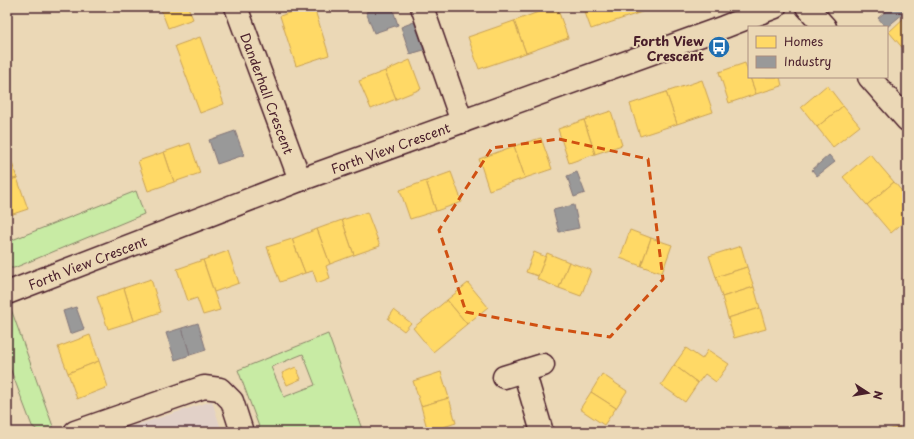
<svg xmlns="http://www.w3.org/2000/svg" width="914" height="439" viewBox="0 0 914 439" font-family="'Playpen Sans',sans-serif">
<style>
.built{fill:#e2d1c8}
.green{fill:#c8eba4;stroke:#898568;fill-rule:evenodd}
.homes{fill:#ffd966;stroke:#c9a154}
.industry{fill:#999;stroke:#817478}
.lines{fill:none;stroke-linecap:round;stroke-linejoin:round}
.minor-casing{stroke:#4a1f2b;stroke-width:25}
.minor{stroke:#ebd8b6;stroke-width:22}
.marked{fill:none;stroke:#d05011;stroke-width:3;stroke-dasharray:8 5;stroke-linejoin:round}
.labels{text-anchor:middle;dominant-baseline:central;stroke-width:4;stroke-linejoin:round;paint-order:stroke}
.poi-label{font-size:13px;font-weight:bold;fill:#4a1f2b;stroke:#ebd8b6;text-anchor:end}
.street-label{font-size:13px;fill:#4a1f2b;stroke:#ebd8b6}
</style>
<rect width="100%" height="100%" fill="#ebd8b6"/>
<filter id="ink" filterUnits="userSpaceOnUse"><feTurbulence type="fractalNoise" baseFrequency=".025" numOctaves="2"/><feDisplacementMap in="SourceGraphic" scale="8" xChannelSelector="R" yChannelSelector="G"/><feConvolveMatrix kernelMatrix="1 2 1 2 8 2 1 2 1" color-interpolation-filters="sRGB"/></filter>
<g filter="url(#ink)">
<!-- built -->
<polygon class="built" points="212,401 222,432 114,432"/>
<!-- green -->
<g class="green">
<polygon points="136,191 144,214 14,268 7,268 7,242"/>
<polygon points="11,309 55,432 40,432 32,426 7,360 7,314"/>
<path d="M328,334L363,432H261L238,370ZM303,354L315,385L284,397L271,367Z"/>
</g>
<!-- homes -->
<g class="homes">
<polygon points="160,7 188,7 193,19 168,28"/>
<polygon points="305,7 314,7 329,55 296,66 280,16"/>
<polygon points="552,7 557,7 568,38 526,53 514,21"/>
<polygon points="583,7 633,7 636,14 591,29"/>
<polygon points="633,7 655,7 636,14"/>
<polygon points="907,15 907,51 906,52 889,32"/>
<polygon points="514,21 526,53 479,69 468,37"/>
<polygon points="200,37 224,104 200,113 175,46"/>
<polygon points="410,60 421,89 396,99 385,71"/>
<polygon points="745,63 749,74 749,77 750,77 756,94 729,103 719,72"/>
<polygon points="385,71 396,99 371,109 359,81"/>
<polygon points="750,77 780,77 782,86 756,94"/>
<polygon points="702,80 713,112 677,124 666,92"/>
<polygon points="827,85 843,106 817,127 801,107"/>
<polygon points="666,92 677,124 640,136 630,104"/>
<polygon points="843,106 860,126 833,147 817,127"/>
<polygon points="611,111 622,145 595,154 584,120"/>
<polygon points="584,120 595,154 569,163 558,129"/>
<polygon points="541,138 552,169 525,178 514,146"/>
<polygon points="190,143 200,173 174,182 164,152"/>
<polygon points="514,146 525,178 489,190 479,159"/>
<polygon points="7,148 17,178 7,181"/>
<polygon points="164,152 174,182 148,191 138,161"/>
<polygon points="870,154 894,182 867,205 843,177"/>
<polygon points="451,172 462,202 436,211 426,181"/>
<polygon points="17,178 28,209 7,216 7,181"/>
<polygon points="426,181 436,211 410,219 400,190"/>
<polygon points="894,182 907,197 907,219 891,233 867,205"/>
<polygon points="367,212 380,246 354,255 342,220"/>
<polygon points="342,220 354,255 330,264 317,229"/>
<polygon points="317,229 330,264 326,266 330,278 317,283 313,271 305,273 292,239"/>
<polygon points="630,230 651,238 641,266 620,258"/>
<polygon points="651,238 672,245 662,273 641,266"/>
<polygon points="292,239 305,273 280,282 267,247"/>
<polygon points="741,246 747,267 716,277 709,256"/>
<polygon points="228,251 239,283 214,292 203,260"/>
<polygon points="534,252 546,257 538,276 526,272"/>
<polygon points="547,253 569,262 559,288 537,279"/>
<polygon points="203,260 220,310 203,315 197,298 188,301 177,269"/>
<polygon points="569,262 591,270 581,296 559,288"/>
<polygon points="747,267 754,287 722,297 716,277"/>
<polygon points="151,279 161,312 134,321 124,288"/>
<polygon points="468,283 488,307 467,324 447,300"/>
<polygon points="754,287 760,308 728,318 722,297"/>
<polygon points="124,288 134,321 108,329 97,297"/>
<polygon points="447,300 467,324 433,352 413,328"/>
<polygon points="760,308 766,329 734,338 728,318"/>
<polygon points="394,310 411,323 404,331 388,319"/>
<polygon points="90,335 99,361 68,373 58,347"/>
<polygon points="686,348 702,359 708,350 729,364 716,382 705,374 698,383 674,365"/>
<polygon points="99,361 108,387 77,399 68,373"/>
<polygon points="674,365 698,383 685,402 661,385"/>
<polygon points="296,367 301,379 287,385 282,373"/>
<polygon points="441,372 449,398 421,406 413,381"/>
<polygon points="602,374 627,391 616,408 591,392"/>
<polygon points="591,392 616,408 604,425 580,409"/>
<polygon points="449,398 456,423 428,432 421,406"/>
<polygon points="907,425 907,432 888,432 888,430"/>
</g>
<!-- industry -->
<g class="industry">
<polygon points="382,7 392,7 398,25 374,33 366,12"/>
<polygon points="891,7 899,7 904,13 887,27 886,27 878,18"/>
<polygon points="414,22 424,50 410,54 401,27"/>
<polygon points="235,131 244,155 217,164 209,140"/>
<polygon points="829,155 835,162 817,176 812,170"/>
<polygon points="577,172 585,193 574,197 567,176"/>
<polygon points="574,205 579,228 559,232 553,210"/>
<polygon points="76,307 84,329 70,334 63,311"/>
<polygon points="198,323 206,350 190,355 182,328"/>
<polygon points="182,328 190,355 175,360 166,333"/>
</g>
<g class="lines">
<!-- minor casing -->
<g class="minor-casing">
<g id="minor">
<path id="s1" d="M236,7L300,180"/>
<polyline points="422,7 462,122"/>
<polyline points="807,7 825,27"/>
<polyline points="869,77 907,120"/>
<path id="s2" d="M7,293L300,180L724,27L775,7"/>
<polyline points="524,371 542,432"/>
<polyline points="504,377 543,365"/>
<polyline points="75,432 204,387 220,389 232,401 242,432"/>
</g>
</g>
<!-- minor -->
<use href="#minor" class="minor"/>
</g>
</g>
<!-- marked area -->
<path class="marked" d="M559,139L648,159L663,279L610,337L556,329L466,312L439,230L492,148Z"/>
<!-- icons -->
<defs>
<g id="bus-disc" transform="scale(1.15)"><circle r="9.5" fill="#1f6fb2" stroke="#ebd8b6"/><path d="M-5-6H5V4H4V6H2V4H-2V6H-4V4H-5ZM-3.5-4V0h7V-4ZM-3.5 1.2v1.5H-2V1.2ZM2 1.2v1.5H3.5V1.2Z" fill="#fff"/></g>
</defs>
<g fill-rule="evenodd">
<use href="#bus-disc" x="719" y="47"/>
</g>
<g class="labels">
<!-- poi labels -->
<g class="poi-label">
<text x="704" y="40">Forth View<tspan x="704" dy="15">Crescent</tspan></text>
</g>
<!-- street labels -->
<g class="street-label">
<text stroke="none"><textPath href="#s1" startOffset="92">Danderhall Crescent</textPath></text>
<text stroke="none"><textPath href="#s2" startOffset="410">Forth View Crescent</textPath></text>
<text stroke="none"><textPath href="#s2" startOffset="86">Forth View Crescent</textPath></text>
</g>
</g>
<!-- margin -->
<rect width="914" height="439" fill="none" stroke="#ebd8b6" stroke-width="24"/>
<rect x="12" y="12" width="890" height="415" fill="none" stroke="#4a1f2b" stroke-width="1.5" filter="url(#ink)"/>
<!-- legend -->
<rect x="748" y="26" width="140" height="52" fill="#ebd8b6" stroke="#ab8e7e"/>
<rect x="756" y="36" width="20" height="12" fill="#ffd966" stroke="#ab8e7e"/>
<text x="784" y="46" font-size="12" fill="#4a1f2b">Homes</text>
<rect x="756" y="56" width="20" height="12" fill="#999999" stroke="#ab8e7e"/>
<text x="784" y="66" font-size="12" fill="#4a1f2b">Industry</text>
<!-- north arrow -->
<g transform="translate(868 393) rotate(102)" stroke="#ebd8b6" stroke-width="3" paint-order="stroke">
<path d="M0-3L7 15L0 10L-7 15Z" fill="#4a1f2b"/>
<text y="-6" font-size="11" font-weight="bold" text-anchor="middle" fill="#4a1f2b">N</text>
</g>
</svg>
